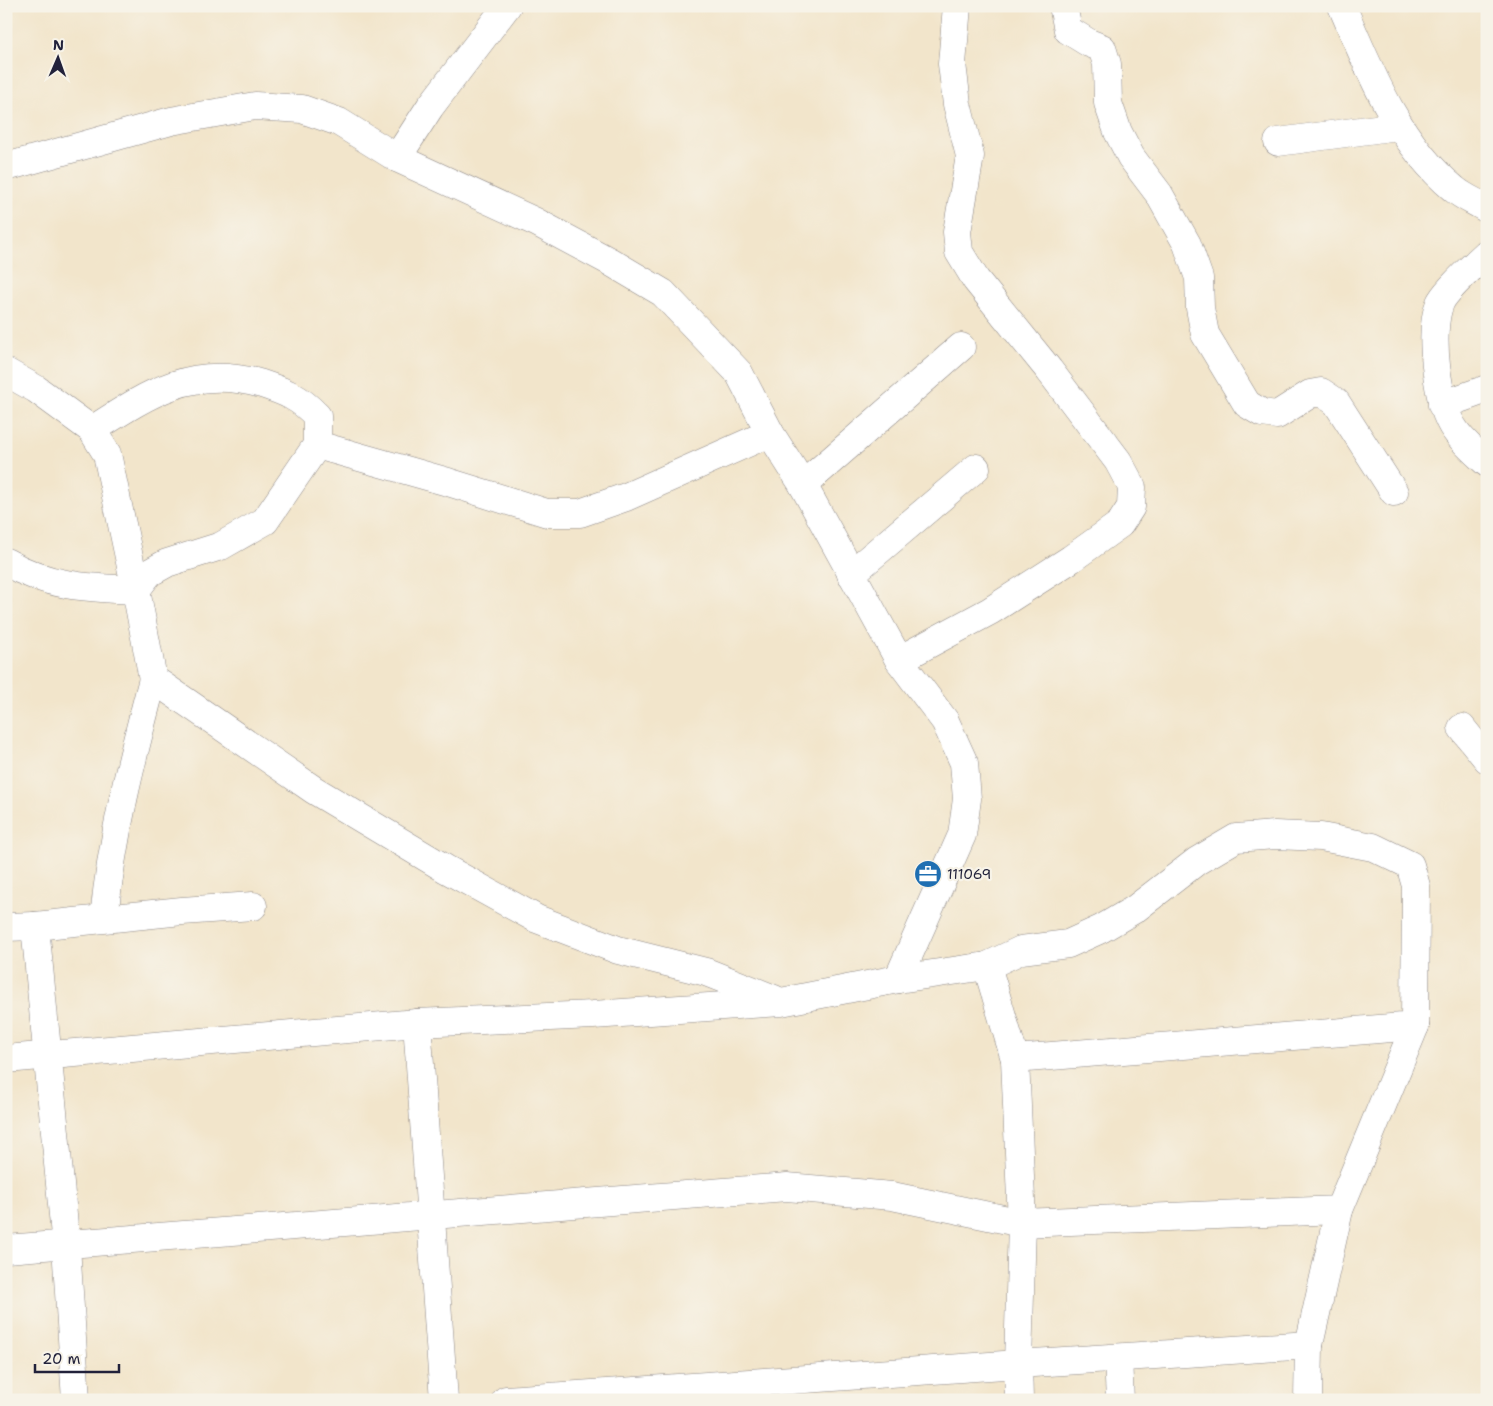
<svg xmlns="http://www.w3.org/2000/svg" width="1493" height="1406" viewBox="0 0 1493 1406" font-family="'Shantell Sans',sans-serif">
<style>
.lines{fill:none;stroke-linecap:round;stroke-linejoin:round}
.minor-casing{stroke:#8a8483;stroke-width:29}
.minor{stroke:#fff;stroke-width:28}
.labels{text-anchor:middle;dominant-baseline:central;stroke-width:4.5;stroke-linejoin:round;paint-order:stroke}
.poi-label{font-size:14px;fill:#22223b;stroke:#f7f3e8;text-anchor:start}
</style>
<rect width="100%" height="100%" fill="#f7f3e8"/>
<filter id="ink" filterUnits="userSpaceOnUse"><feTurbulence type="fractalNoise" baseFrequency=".02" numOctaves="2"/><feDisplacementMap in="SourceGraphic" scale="10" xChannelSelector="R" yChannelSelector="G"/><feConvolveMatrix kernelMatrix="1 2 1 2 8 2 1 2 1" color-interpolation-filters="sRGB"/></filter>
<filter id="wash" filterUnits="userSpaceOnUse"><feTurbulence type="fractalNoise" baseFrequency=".0096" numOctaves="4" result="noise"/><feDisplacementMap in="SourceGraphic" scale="20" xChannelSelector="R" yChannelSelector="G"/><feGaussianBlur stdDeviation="1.12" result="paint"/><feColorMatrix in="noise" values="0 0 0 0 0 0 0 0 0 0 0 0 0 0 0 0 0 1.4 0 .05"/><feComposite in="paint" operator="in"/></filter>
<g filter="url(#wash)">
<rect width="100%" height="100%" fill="#f2e5cb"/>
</g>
<g filter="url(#ink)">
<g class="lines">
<!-- minor casing -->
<g class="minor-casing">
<g id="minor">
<polyline points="1063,6 1068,30 1089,43 1102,48 1107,64 1108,103 1118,132 1131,157 1159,194 1187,244 1199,278 1200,308 1205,334 1247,404 1262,413 1277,415 1310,394 1321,392 1336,402 1394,492"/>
<path d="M1342,6C1370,72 1398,143 1454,189C1463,197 1476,202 1487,209"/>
<polyline points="1278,142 1398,126"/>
<polyline points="397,158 430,107 507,6"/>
<polyline points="6,167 171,121 255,106 302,109 339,122 397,158 536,222 609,261 663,293 739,373 770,433 803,485 899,660 945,721 964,763 967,799 962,835 898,979"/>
<path d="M1487,253C1476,263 1445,291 1440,303C1428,331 1437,406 1455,430C1463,442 1476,453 1487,463"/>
<polyline points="6,372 36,389 92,430 107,454 136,590 153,679 314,790 446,869 537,919 618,950 706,972 774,999"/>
<polyline points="1442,405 1487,389"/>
<path d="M92,430C149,393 192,364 262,384C286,392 299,397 317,416V445L265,521L221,546L167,563L149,573L136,590"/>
<polyline points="317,445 448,482 547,513 580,513 626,497 770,433"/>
<polyline points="803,485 961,347"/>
<path d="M6,562C48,587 89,588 136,590"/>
<polyline points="851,574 976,468"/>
<polyline points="899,660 990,611 1071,559 1120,524 1131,507 1132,487 1118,461 1049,370 976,280 959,252 957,232 970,156 957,104 952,64 957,6"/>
<polyline points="1462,728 1487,759"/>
<path d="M104,918C112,836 132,758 153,679"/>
<polyline points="35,926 182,911 253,906"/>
<polyline points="6,927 35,926 66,1246 76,1400"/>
<polyline points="417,1023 444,1400"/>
<polyline points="6,1059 417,1023 593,1015 781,1002 898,979 987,966 1021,950 1068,944 1101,929 1135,909 1197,861 1236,838 1275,835 1321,837 1373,847 1410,865 1416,886 1415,1026 1015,1059"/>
<polyline points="6,1249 787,1187 892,1196 1022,1223 1339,1210 1415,1026"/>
<polyline points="1118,1359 1120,1400"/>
<polyline points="506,1400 1018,1364 1022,1223 1015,1059 987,966"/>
<polyline points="1019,1400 1018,1364 1309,1345 1339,1210"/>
<polyline points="1308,1400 1309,1345"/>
</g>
</g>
<!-- minor -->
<use href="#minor" class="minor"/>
</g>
</g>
<!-- icons -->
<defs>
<g id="office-disc" transform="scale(1.4375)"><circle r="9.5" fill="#1f6fb2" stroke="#f7f3e8"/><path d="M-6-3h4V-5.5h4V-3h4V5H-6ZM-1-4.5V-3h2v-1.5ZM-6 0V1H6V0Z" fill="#fff"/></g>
</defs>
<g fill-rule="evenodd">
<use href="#office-disc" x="928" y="874"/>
</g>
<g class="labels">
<!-- poi labels -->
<g class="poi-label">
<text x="947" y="874">111069</text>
</g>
</g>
<!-- margin -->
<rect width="1493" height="1406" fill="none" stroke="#f7f3e8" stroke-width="25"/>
<!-- north arrow -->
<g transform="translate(58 58) rotate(2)" stroke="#f7f3e8" stroke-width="4" paint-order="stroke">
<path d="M0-4L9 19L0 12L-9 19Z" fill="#22223b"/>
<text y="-8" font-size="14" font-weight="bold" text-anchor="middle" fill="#22223b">N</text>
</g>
<!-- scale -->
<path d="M35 1364v8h84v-8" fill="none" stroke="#22223b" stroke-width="2.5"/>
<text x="42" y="1364" font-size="15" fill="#22223b" stroke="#f7f3e8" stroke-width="4" paint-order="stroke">20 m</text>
</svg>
